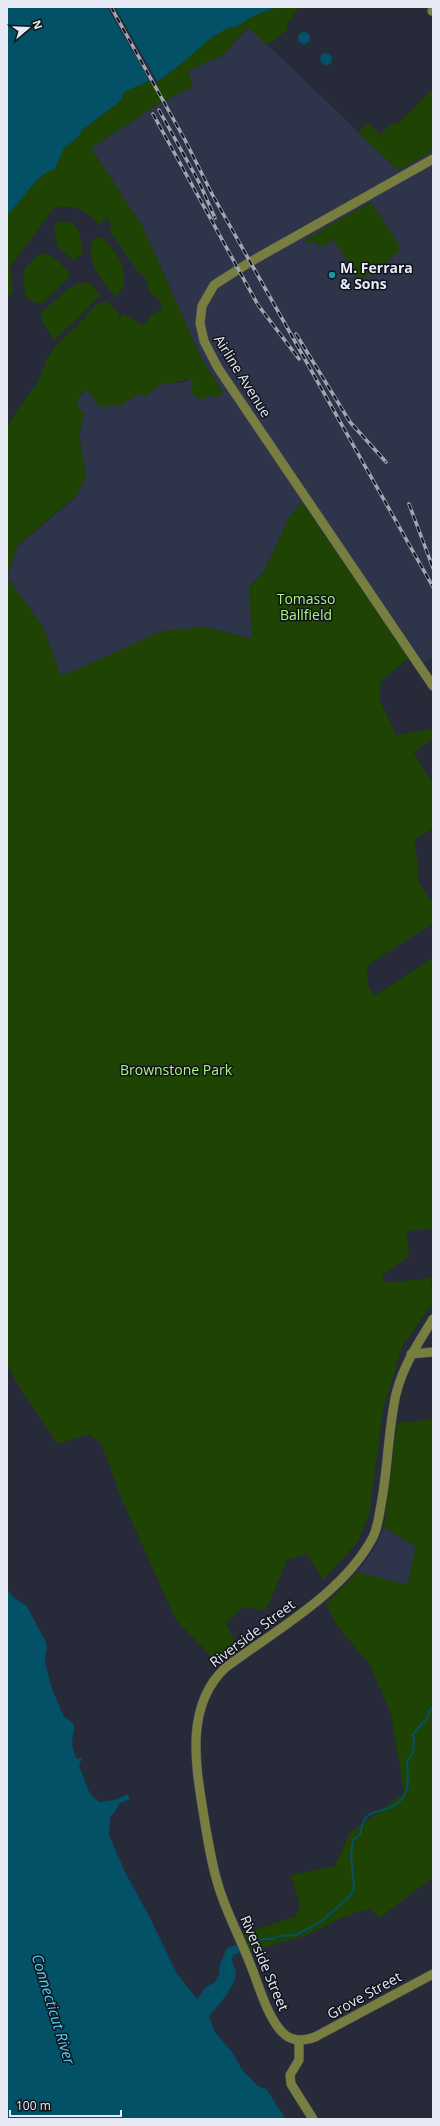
<svg xmlns="http://www.w3.org/2000/svg" width="440" height="2126" viewBox="0 0 440 2126" font-family="'Open Sans',sans-serif">
<style>
.built{fill:#2e3449}
.green{fill:#1f4303}
.water{fill:#035167}
.pier{fill:#262a39}
.lines{fill:none;stroke-linecap:round;stroke-linejoin:round}
.stream{stroke:#035167;stroke-width:2}
.minor-casing{stroke:#414553;stroke-width:10}
.minor{stroke:#787d40;stroke-width:9}
.rail-casing{stroke:#a2a6b2;stroke-width:3.5}
.rail{stroke:#11131a;stroke-width:2;stroke-dasharray:6;stroke-linecap:butt}
.culture-dot{fill:#0f9aa8;stroke:#11131a;stroke-width:1.5}
.labels{text-anchor:middle;dominant-baseline:central;stroke-width:3;stroke-linejoin:round;paint-order:stroke}
.poi-label{font-size:14px;font-weight:bold;fill:#e7eaf5;stroke:#11131a;text-anchor:start}
.street-label{font-size:14px;fill:#e7eaf5;stroke:#11131a}
.park-label{font-size:14px;fill:#adf287;stroke:#11131a}
.water-label{font-size:15px;font-style:italic;fill:#53d0fb;stroke:#11131a}
</style>
<rect width="100%" height="100%" fill="#262a39"/>
<!-- built -->
<g class="built">
<polygon points="249,27 398,170 433,151 433,657 424,663 383,604 375,609 302,502 290,516 263,573 249,587 253,639 205,627 110,655 61,676 43,627 7,577 18,546 77,496 86,476 79,436 84,414 77,406 79,396 87,390 120,405 139,394 147,396 155,387 166,382 183,383 190,378 205,397 223,393 201,358 143,227 91,148 160,103 193,86 188,71 223,55"/>
<polygon points="384,1527 416,1547 407,1585 357,1572 374,1549"/>
</g>
<!-- green -->
<g class="green">
<path d="M277,7H299L288,23L287,30L267,45L248,27L223,55L188,71L193,86L160,103L91,148L143,227L201,358L223,393L216,398L211,395L200,400L190,391L193,384L189,378C171,387 163,377 147,396L139,394L120,405L100,407L87,390L79,396L77,406L84,414L79,436L86,476L77,495L18,545L7,577V427L18,409L37,384L47,359L57,344L79,324L95,306L102,302H108L118,312L120,318L124,314L142,325L148,321L151,315L163,309L161,302L150,292L144,275L139,273L109,230L111,224L107,218L99,225C85,209 76,205 54,208L10,267L13,293L7,296V214C24,201 33,174 55,169L63,148L78,137L82,130L119,102L123,98L121,95C129,88 140,86 150,80L154,84L176,68L211,38L228,28L238,26L251,17Z"/>
<polygon points="433,88 433,151 398,170 358,133 368,123 380,135 391,124 398,124"/>
<path d="M371,202C377,212 400,242 400,250L382,266L359,281L334,240L319,248L315,241L308,244L304,240Z"/>
<polygon points="59,221 73,223 79,231 83,253 74,261 57,246 54,227"/>
<path d="M101,237C114,246 129,270 123,287C122,290 118,294 115,297C104,282 83,259 93,239Z"/>
<path d="M41,254L51,255L70,273L68,278L41,304L27,299C20,277 21,267 41,254Z"/>
<path d="M86,282L93,286L100,295L74,322L53,340L42,320L41,312C56,303 66,284 86,282Z"/>
<polygon points="302,502 409,658 381,681 379,698 396,735 430,729 433,732 433,738 414,753 433,785 433,828 415,839 419,883 433,904 433,923 367,966 368,984 374,996 433,958 433,1229 406,1231 409,1256 382,1275 386,1283 431,1278 433,1303 402,1347 383,1410 369,1515 357,1543 323,1580 306,1553 287,1560 266,1610 243,1607 226,1623 237,1647 243,1648 216,1661 176,1620 122,1500 101,1443 88,1434 58,1444 16,1382 7,1364 7,577 43,627 61,676 110,655 161,631 205,627 252,639 249,587 263,573 290,516"/>
<polygon points="433,1419 433,1877 380,1918 370,1908 341,1918 307,1935 250,1951 244,1933 296,1916 300,1905 291,1875 335,1866 350,1833 404,1793 391,1714 370,1665 338,1627 326,1604 357,1572 407,1585 416,1547 384,1527 397,1423"/>
</g>
<!-- water -->
<g class="water">
<path d="M7,7H277L251,17L238,26L228,28L211,38L176,68L154,84L150,80C140,86 129,88 121,95L123,98L119,102L82,130L78,137L64,148L55,169C34,174 24,201 7,214Z"/>
<circle cx="304" cy="38" r="6"/>
<circle cx="326" cy="59" r="6"/>
<path d="M7,1590L14,1598L26,1605L45,1640L47,1648L45,1656V1662L52,1689L64,1717L72,1722L75,1728C71,1738 71,1749 77,1759L82,1758L79,1766L90,1794L99,1802L115,1800L128,1794L130,1799L118,1804V1807L110,1818L109,1835L125,1872L148,1914L177,1974L197,1999L206,1987L215,1982L219,1975L220,1964L227,1948L238,1944L241,1952L233,1955C230,1963 236,1967 236,1973C237,1984 216,2009 209,2016L214,2031L232,2052L243,2071L258,2086L266,2089L286,2119H7Z"/>
</g>
<!-- pier -->
<polygon class="pier" points="107,7 115,7 158,83 155,85 151,83"/>
<g class="lines">
<!-- stream -->
<path class="stream" d="M248,1945L263,1939H273L278,1936L296,1935L322,1921L351,1895L354,1887L351,1855L353,1840L361,1833C362,1802 391,1818 404,1796C410,1785 407,1773 407,1762C408,1759 411,1757 412,1754C414,1747 415,1742 413,1734L428,1717L429,1711L433,1707"/>
<!-- minor casing -->
<g class="minor-casing">
<g id="minor">
<polyline points="432,11 433,11"/>
<polyline points="433,159 250,262 214,285 202,306 200,323 204,341 218,368 433,686"/>
<path d="M433,1319C418,1343 403,1366 396,1394C388,1430 388,1468 381,1505C379,1515 378,1527 373,1537C344,1593 274,1631 225,1668C184,1707 196,1767 204,1817C208,1842 212,1867 220,1891C228,1915 240,1938 249,1961C258,1982 266,2015 282,2032C291,2042 304,2041 315,2037L433,1974"/>
<polyline points="411,1354 433,1352"/>
<polyline points="299,2040 299,2060 290,2075 291,2084 313,2119"/>
</g>
</g>
<!-- minor -->
<use href="#minor" class="minor"/>
<!-- rail casing -->
<g class="rail-casing">
<g id="rail">
<polyline points="111,7 185,140 212,194 433,587"/>
<polyline points="159,110 200,184 215,218"/>
<polyline points="153,114 258,305 299,359"/>
<polyline points="296,334 350,422 386,462"/>
<polyline points="409,504 433,568"/>
</g>
</g>
<!-- rail -->
<use href="#rail" class="rail"/>
</g>
<!-- markers -->
<circle class="culture-dot" cx="332" cy="275" r="4"/>
<g class="labels">
<!-- poi labels -->
<g class="poi-label">
<text x="340" y="267">M. Ferrara<tspan x="340" dy="16">&amp; Sons</tspan></text>
</g>
<!-- street labels -->
<g class="street-label">
<text transform="translate(243 376) rotate(58)">Airline Avenue</text>
<text transform="translate(252 1633) rotate(-37)">Riverside Street</text>
<text transform="translate(265 1963) rotate(67)">Riverside Street</text>
<text transform="translate(364 1995) rotate(-29)">Grove Street</text>
</g>
<!-- park labels -->
<g class="park-label">
<text x="306" y="598">Tomasso<tspan x="306" dy="16">Ballfield</tspan></text>
<text x="176" y="1069">Brownstone Park</text>
</g>
<!-- water labels -->
<g class="water-label">
<text transform="translate(54 2009) rotate(73)">Connecticut River</text>
</g>
</g>
<!-- border -->
<rect width="440" height="2126" fill="none" stroke="#e7eaf5" stroke-width="16"/>
<!-- north arrow -->
<g transform="translate(28 28) rotate(71)" stroke="#11131a" stroke-width="3" paint-order="stroke">
<path d="M0-3L7 15L0 10L-7 15Z" fill="#e7eaf5"/>
<text y="-6" font-size="11" font-weight="bold" text-anchor="middle" fill="#e7eaf5">N</text>
</g>
<!-- scale -->
<path d="M10 2110v6h111v-6" fill="none" stroke="#e7eaf5" stroke-width="2"/>
<text x="16" y="2110" font-size="12" fill="#e7eaf5" stroke="#11131a" stroke-width="3" paint-order="stroke">100 m</text>
</svg>
